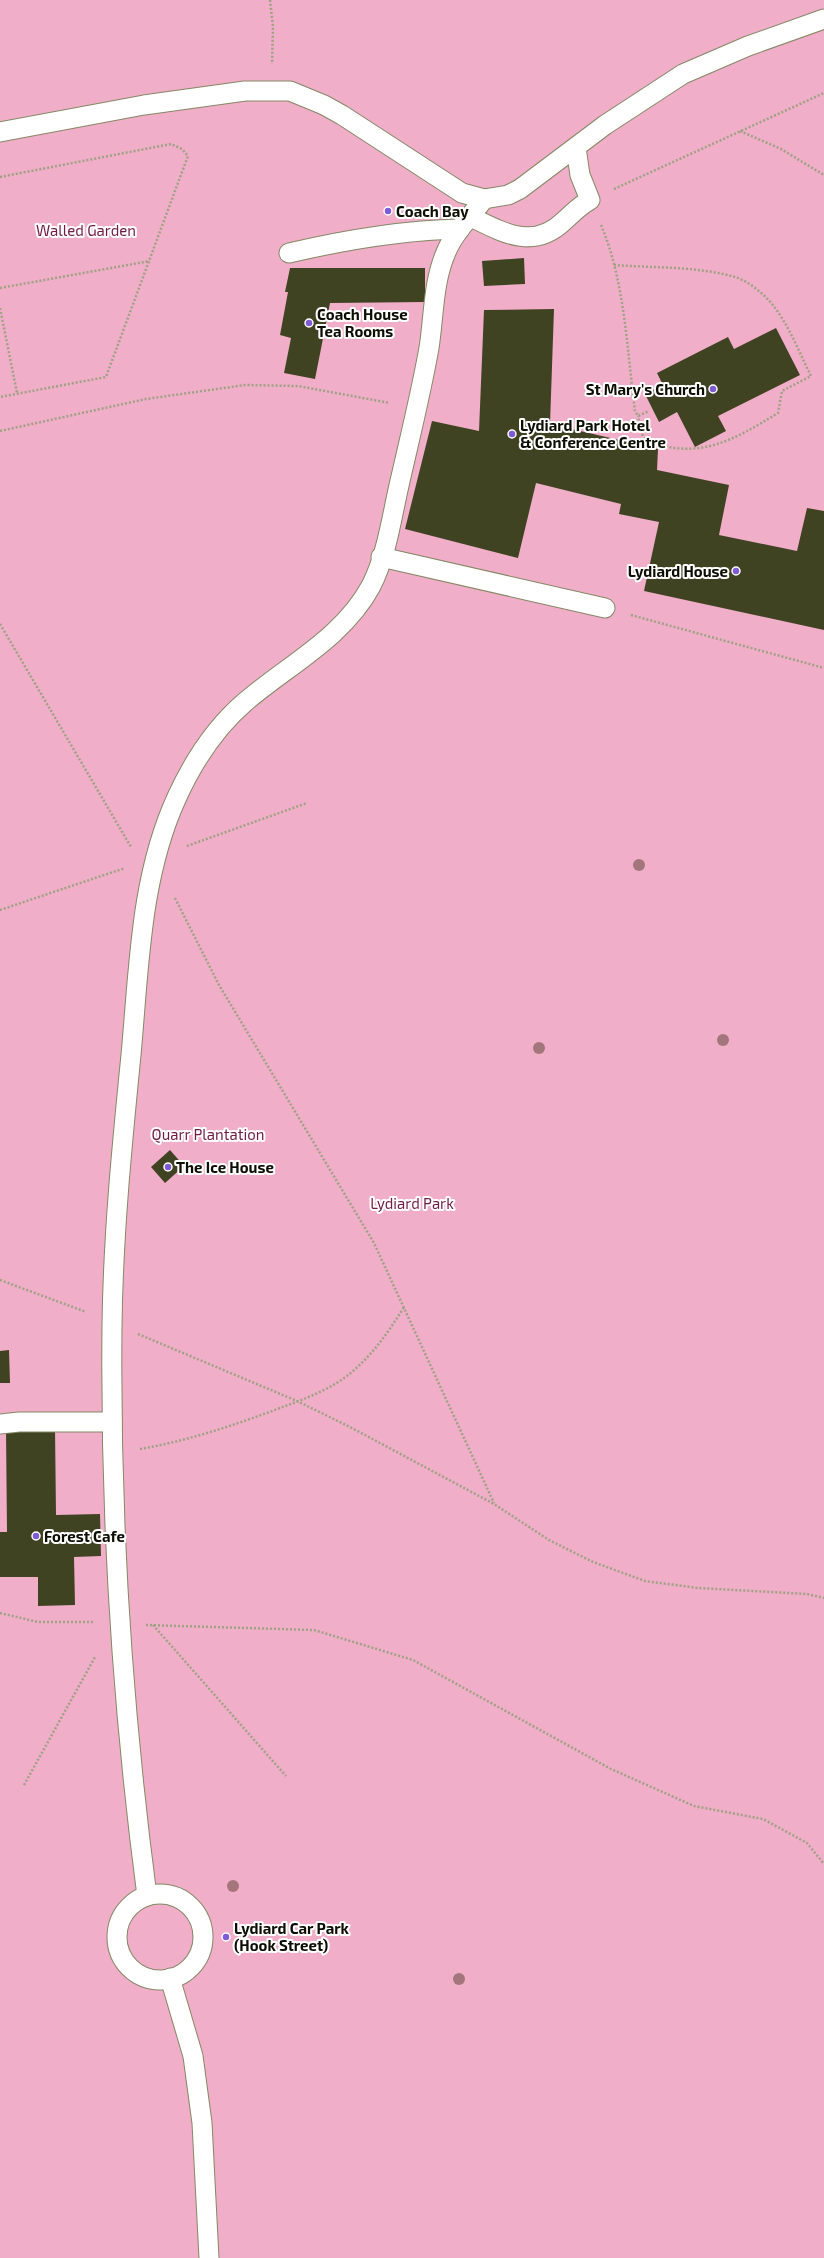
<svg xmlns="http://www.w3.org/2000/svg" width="824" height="2258" viewBox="0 0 824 2258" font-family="'Exo 2',sans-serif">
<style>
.green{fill:#f1aec9}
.building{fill:#404321}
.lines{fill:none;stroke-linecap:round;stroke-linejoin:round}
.lane-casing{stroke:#848864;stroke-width:21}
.path{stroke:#9ea283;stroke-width:2.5;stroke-dasharray:2 2;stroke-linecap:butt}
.lane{stroke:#fff;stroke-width:19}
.tree{fill:#a2767b}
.poi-dot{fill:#7f5cd6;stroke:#fff;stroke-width:1.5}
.labels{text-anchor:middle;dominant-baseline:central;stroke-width:4;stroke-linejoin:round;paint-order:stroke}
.poi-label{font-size:15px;font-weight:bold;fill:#0d0e03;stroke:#fff;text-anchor:start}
.park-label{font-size:15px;fill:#701c47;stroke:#fff}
</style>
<rect width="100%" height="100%" fill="#dee3bb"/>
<!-- green -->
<rect class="green" x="0" y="0" width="824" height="2258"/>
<!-- building -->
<g class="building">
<polygon points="524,258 525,284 484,286 482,261"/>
<polygon points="290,268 425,268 425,302 330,303 315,379 284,373 291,338 280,335 288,292 285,292"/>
<polygon points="554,309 550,424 658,449 657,470 729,485 719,535 797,551 807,508 824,511 824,630 644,591 659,522 619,514 621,504 536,483 518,558 405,529 432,421 479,431 484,310"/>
<polygon points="776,328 800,375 718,416 726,431 695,447 677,412 659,422 645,394 663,385 657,373 728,337 734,349"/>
<polygon points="170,1150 184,1166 165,1183 151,1167"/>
<polygon points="9,1350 10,1383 0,1383 0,1351"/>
<polygon points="55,1428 56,1515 100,1514 101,1556 74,1557 75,1605 38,1606 38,1577 0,1577 0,1532 7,1532 6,1429"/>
</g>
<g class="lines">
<!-- lane casing -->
<g class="lane-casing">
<g id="lane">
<polyline points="0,132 144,105 245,91 290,91 324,105 342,115 462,193 484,199 508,195 520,189 605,125 683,74 748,46 824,19"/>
<path d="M471,217C502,232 533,251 564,221C573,213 579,206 590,200L580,175L576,148"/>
<path d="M289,253C345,240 403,230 460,229"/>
<polyline points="381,557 605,608"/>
<polyline points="0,1424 19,1422 112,1422"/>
<circle cx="160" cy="1937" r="43"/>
<path d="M147,1896C122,1707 110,1517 112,1326C113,1236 122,1145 131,1055C139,969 140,877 177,797C193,762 216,727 245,702C288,665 343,638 371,586C387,555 392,515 400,481C410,437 421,393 429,348C434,316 433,280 447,250C455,231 471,216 484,199"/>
<polyline points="170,1978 193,2056 202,2123 209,2258"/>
</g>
</g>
<!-- path -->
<g class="path">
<polyline points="270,0 273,27 272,64"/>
<polyline points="740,131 781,149 824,175"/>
<polyline points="0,177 171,144 182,149 188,156 106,377 0,397"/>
<polyline points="614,189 824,93"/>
<path d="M601,225C625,281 627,351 635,411L638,416L649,411"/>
<path d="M614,265C653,268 697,266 735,277C748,281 763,293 772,304C789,325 799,352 811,376L782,391L778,413C732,441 698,461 645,440L641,432L638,416"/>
<polyline points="0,288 150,261"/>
<polyline points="0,308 17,393"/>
<polyline points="0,431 146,399 245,385 298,386 390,403"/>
<polyline points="631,615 824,668"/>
<polyline points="0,624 131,847"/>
<polyline points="187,846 307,803"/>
<polyline points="175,898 219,985 374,1243 494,1503"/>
<polyline points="0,910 125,868"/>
<polyline points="0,1280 86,1312"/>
<polyline points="138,1334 297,1401 350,1427 494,1504 549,1540 593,1562 645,1581 698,1588 807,1594 824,1598"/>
<path d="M140,1449C187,1441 235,1425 280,1408C304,1399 333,1389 353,1371C374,1353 389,1331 404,1307"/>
<polyline points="0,1613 38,1622 93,1622"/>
<polyline points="146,1625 314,1630 413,1660 611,1769 694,1806 763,1819 807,1843 824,1864"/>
<polyline points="153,1625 286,1776"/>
<polyline points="24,1785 95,1657"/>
</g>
<!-- lane -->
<use href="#lane" class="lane"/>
</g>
<!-- trees -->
<g class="tree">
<circle cx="639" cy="865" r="6"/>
<circle cx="723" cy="1040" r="6"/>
<circle cx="539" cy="1048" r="6"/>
<circle cx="233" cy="1886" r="6"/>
<circle cx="459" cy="1979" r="6"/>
</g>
<!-- markers -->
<g class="poi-dot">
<circle cx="388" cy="211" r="4"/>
<circle cx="309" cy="323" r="4"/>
<circle cx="713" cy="389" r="4"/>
<circle cx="512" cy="434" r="4"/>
<circle cx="736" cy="571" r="4"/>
<circle cx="168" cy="1167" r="4"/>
<circle cx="36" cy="1536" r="4"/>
<circle cx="226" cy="1937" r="4"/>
</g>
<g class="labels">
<!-- poi labels -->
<g class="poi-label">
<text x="396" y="211">Coach Bay</text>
<text x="317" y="314">Coach House<tspan x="317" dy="17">Tea Rooms</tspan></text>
<text x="705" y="389" text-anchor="end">St Mary's Church</text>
<text x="520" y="425">Lydiard Park Hotel<tspan x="520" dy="17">&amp; Conference Centre</tspan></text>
<text x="728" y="571" text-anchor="end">Lydiard House</text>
<text x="176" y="1167">The Ice House</text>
<text x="44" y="1536">Forest Cafe</text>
<text x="234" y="1928">Lydiard Car Park<tspan x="234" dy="17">(Hook Street)</tspan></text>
</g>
<!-- park labels -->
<g class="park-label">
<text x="86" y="230">Walled Garden</text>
<text x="208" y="1134">Quarr Plantation</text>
<text x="412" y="1203">Lydiard Park</text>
</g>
</g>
</svg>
